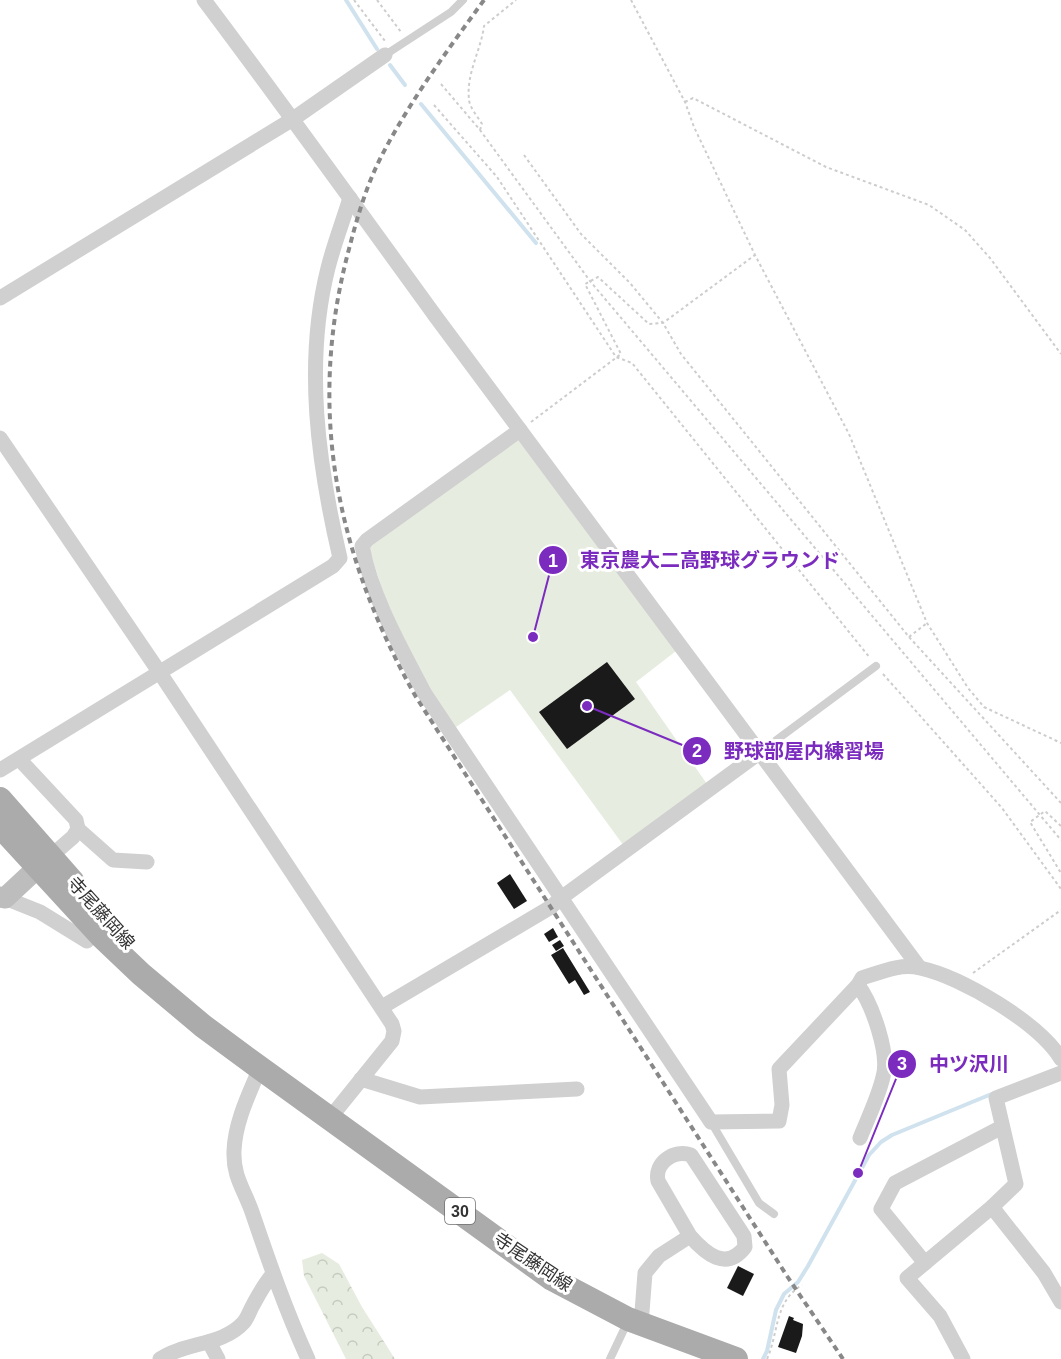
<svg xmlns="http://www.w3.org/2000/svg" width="1061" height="1359" viewBox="0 0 1061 1359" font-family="Arial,'Noto Sans JP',sans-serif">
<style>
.forest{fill:url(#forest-crowns)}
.pitch{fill:#e6ecdf}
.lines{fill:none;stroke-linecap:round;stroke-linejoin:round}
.stream{stroke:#cfe2ee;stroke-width:4}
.building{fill:#1a1a1a}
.path{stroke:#cdcdcd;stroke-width:2;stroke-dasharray:3 3;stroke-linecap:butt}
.lane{stroke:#d0d0d0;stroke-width:8}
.street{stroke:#d0d0d0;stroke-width:15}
.secondary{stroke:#bdbdbd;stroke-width:21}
.primary{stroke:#ababab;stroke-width:24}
.rail{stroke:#888;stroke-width:4;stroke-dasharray:6 4.5;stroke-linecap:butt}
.labels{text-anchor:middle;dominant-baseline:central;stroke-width:6;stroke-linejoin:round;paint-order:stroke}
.shield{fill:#fff;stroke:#707070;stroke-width:1.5}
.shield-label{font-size:16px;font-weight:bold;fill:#333}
.street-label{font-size:18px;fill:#333;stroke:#fff}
.leader{fill:none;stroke:#7b2cbf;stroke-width:2}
.callout-dot{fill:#7b2cbf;stroke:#fff;stroke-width:2}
.mark-label{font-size:18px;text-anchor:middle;font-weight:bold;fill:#fff}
.callout-label{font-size:20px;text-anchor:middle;font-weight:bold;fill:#7b2cbf;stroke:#fff;stroke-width:6;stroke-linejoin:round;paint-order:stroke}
</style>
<defs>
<pattern id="forest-crowns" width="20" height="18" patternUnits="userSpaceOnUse" patternTransform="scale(1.5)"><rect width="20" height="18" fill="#e6ecdf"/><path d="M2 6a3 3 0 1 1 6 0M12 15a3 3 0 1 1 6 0" fill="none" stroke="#c6cbc0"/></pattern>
</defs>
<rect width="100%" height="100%" fill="#fff"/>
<!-- forest -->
<polygon class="forest" points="322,1253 339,1264 362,1307 395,1359 346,1359 304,1276 302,1260"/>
<!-- pitch -->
<polygon class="pitch" points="516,437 676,651 636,682 707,784 624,846 510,690 456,727 423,681 393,623 369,548"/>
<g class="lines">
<!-- stream -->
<g class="stream">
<polyline points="346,0 377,49"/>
<polyline points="390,65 405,85"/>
<polyline points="421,104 536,243"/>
<polyline points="763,1359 767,1351 776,1310 784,1294 798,1282 808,1266 869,1155 881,1142 892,1135 994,1093"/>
</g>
</g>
<!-- building -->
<g class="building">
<polygon points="607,662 635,699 567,749 539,712"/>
<polygon points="510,874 527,901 514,909 497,883"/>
<polygon points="553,928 558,937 549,942 544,934"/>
<polygon points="560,940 564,946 556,951 552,945"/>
<polygon points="563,948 590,992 584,995 575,980 569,984 551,955"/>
<polygon points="738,1266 754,1274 743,1296 727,1288"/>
<polygon points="789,1316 794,1318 793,1320 803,1324 802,1336 796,1353 778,1347"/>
</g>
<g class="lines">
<!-- path -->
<g class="path">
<polyline points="354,0 385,41"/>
<polyline points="377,0 401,32"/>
<polyline points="631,0 685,102 694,127 755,255 849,434 927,623 968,688 984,707 1061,743"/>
<polyline points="441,84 480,130 590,281 1061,840"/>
<polyline points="685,102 693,98 826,167 929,205 965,230 990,258 1061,354"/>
<polyline points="434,105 497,177 616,357 632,363 870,658"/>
<path d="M480,130L482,124C478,117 469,107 469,99C466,74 481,50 484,26L516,0"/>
<polyline points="524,155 581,234 630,283 663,323 681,354 909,637 1061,803"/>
<polyline points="531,422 621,354 585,284 598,277 649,324 663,323 755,255"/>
<polyline points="909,637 927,623"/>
<polyline points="883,674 1002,808 1061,889"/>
<polyline points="1061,826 1045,811 1030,822 1061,873"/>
<polyline points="973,973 1061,910"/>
<path d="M767,1359C779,1332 774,1302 802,1285"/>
</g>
<!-- lane -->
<g class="lane">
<polyline points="385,55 451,12 463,0"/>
<polyline points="759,753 876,666"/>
<polyline points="711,1122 759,1203 774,1214"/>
<polyline points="610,1359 628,1321"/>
</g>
<!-- street -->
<g class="street">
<path d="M204,0C283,105 359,211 436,317C597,534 758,751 919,967"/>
<polyline points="0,298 293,119 385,55"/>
<path d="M520,430L367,540L362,546C372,598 401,648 425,694L711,1122L779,1121L782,1105L779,1069L858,985L862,978C881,972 901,963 920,968C962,977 1039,1023 1061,1059"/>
<polyline points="0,438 160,673 392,1024 394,1031 392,1041 330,1118"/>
<polyline points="20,760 76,820 78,829 73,837 50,857"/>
<path d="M0,770L333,566L340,558C318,464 304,363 328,268C334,244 343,221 350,198"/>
<polyline points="78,829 113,860 147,862"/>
<polyline points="5,898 40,912 87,941"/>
<path d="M858,985C872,1004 890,1054 883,1077C878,1098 868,1118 860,1138"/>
<polyline points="382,1007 551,907 561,898 759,753"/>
<path d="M260,1068C249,1094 235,1122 234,1151C233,1177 244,1189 252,1212C269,1262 286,1311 308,1359"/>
<polyline points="361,1079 420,1097 577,1089"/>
<polyline points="992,1207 1044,1273 1061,1302"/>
<polyline points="925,1263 881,1209 895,1183 1002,1127"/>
<path d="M641,1325L645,1273L659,1256L690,1236L658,1181C654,1163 674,1149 691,1155L744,1236L745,1247C726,1272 705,1253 690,1236"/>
<polyline points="209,1342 218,1359"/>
<path d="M160,1359C185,1342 223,1346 244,1322C248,1317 250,1310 253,1305C259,1294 264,1284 273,1274"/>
<polyline points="963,1359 940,1316 907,1278 992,1207 1016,1184 996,1098 1061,1073"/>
</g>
<!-- secondary -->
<polyline class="secondary" points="0,897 5,898 49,857"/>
<!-- primary -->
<g class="primary">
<polyline points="0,799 73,882"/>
<polyline points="0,826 101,936 141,974 203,1026 260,1068 552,1279 628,1319 736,1359"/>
</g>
<!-- rail -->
<path class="rail" d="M484,0C447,51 409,102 380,159C366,187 357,218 349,249C306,409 336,555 416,697L787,1276L843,1359"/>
</g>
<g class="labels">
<!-- shield labels -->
<rect class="shield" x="445" y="1198" width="30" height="26" rx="4.5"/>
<g class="shield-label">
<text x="460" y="1211">30</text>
</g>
<!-- street labels -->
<g class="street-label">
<text transform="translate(101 913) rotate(48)">寺尾藤岡線</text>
<text transform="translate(533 1262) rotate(34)">寺尾藤岡線</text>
</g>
</g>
<!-- callouts -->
<path class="leader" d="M533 637L553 560M587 706L697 751M858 1173L902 1064"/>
<g class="callout-dot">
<circle cx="533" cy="637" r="6"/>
<circle cx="587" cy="706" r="6"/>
<circle cx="858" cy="1173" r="6"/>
<circle cx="553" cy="560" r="15"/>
<circle cx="697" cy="751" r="15"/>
<circle cx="902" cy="1064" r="15"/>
</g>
<g class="mark-label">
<text x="553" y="567">1</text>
<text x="697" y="757">2</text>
<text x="902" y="1070">3</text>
</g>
<g class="callout-label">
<text x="710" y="567">東京農大二高野球グラウンド</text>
<text x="804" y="758">野球部屋内練習場</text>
<text x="969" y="1071">中ツ沢川</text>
</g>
</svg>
